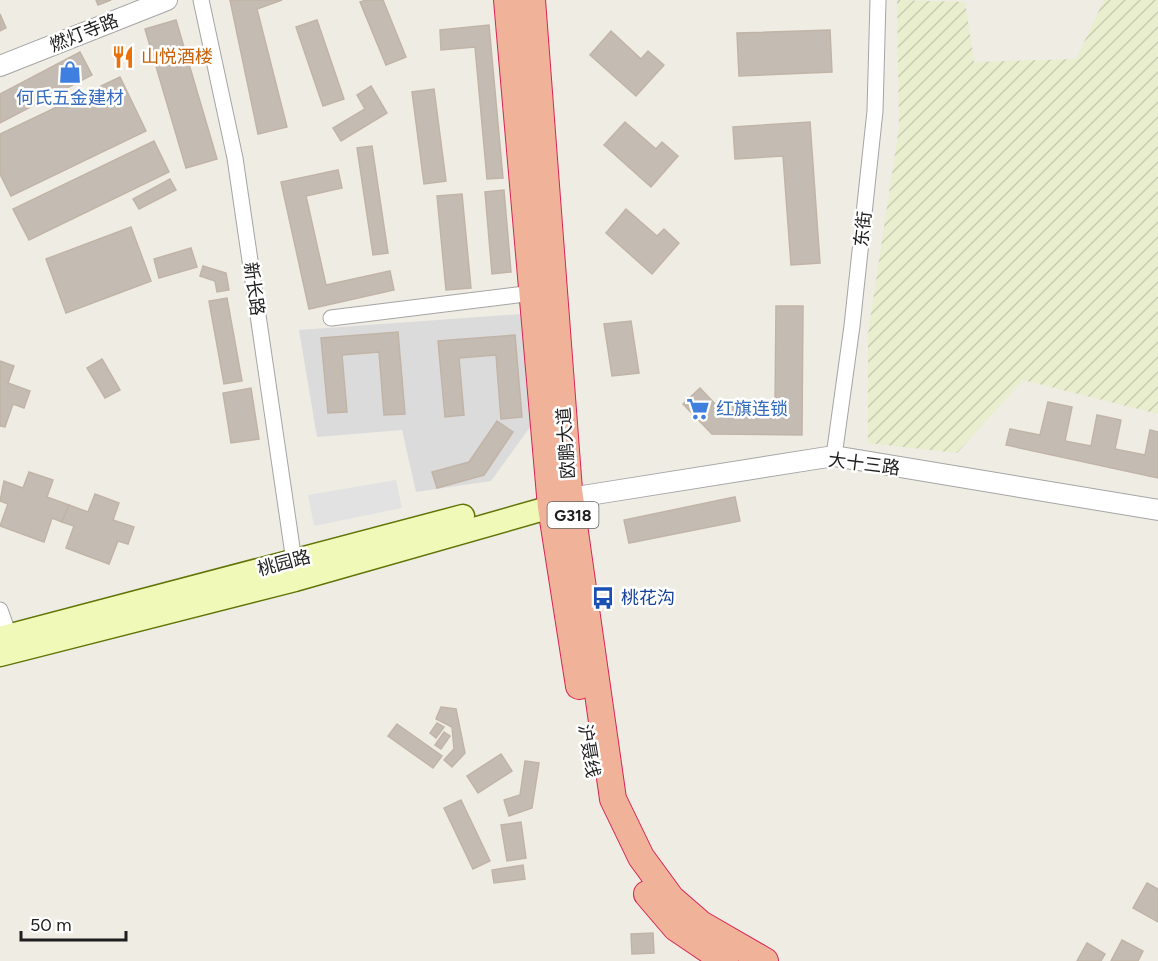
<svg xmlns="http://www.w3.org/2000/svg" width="1158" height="961" viewBox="0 0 1158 961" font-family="Figtree,'Noto Sans SC',sans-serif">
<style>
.residential{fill:#dcdbdb}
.farmland{fill:url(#farmland-furrows)}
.parking{fill:#e2e2e2}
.building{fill:#c4bcb3;stroke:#c1b4a7;stroke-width:1.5}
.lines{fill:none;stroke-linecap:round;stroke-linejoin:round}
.minor-casing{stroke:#a5a5a5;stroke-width:17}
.tertiary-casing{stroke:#a5a5a5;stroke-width:22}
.secondary-casing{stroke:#607505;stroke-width:25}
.trunk-casing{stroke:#d92555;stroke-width:28}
.minor{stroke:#fff;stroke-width:15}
.tertiary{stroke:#fff;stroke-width:20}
.secondary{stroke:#f1f9b8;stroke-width:22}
.trunk{stroke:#f0b39a;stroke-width:26}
.labels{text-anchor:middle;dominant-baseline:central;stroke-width:5;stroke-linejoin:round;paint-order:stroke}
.shield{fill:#fff;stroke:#626262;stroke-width:1.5}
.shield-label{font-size:16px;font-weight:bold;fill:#1e1e1e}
.street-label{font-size:18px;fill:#1e1e1e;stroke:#fff}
.food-label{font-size:18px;fill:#c56008;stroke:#fff;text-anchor:start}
.shop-label{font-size:18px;fill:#366cbe;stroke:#fff}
.transit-label{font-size:18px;fill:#164399;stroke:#fff;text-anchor:start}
</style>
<defs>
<pattern id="farmland-furrows" width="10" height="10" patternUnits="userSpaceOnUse" patternTransform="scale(1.5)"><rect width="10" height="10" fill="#e9eecf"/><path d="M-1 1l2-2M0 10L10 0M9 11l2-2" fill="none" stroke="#c7ccb1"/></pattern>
</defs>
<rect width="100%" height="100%" fill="#efece4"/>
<!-- residential -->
<polygon class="residential" points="522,314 533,423 491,481 416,492 402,430 317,437 299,330"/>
<!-- farmland -->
<polygon class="farmland" points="897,0 965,2 974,62 1076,59 1104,0 1158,0 1158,414 1023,380 957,453 868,443 868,334 899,127"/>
<!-- parking -->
<polygon class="parking" points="396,480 402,508 314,526 308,495"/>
<!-- building -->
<g class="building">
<polygon points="96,0 111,0 98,5"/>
<polygon points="230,0 282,0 257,9 287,127 258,134"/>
<polygon points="366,0 383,0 406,57 386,65 360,2"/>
<polygon points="0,14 6,28 0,31"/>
<polygon points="176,20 217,159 186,168 145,29"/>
<polygon points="317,20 344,99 323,106 296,27"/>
<polygon points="489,25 503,178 487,179 475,47 441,50 440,30"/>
<polygon points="830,30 832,72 739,76 737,33"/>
<polygon points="611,31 641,59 648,51 664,65 636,96 590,55"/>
<polygon points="80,52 92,75 0,123 0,94"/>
<polygon points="120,77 146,131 11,196 0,174 0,134"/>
<polygon points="371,86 387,113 341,141 333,128 365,109 357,95"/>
<polygon points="434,89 446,181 424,184 412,92"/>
<polygon points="625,122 656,149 662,142 678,156 651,187 604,145"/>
<polygon points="810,122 820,263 791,265 783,156 735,159 733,127"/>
<polygon points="154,141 169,172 29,240 13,209"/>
<polygon points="372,146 388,253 373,255 357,148"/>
<polygon points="338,170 342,188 306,196 326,285 390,271 394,290 309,309 281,182"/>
<polygon points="170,179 176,190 139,209 133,199"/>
<polygon points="504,190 511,272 492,274 485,192"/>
<polygon points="462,194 471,288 446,290 437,196"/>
<polygon points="626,209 657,236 664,229 679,243 652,274 606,233"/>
<polygon points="131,227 151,281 66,313 46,259"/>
<polygon points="191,248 197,267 159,278 154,259"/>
<polygon points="203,266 226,273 229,290 217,292 215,281 200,276"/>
<polygon points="227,298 242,381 224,384 209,301"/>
<polygon points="776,306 803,306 802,435 712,434 683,404 700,388 716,405 775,406"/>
<polygon points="631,321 639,373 612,376 604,324"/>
<polygon points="398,332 405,414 384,415 379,352 342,355 347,412 328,413 321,338"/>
<polygon points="515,335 522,417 501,419 496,355 459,358 464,415 445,417 438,341"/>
<polygon points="102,359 120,390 105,398 87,368"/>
<polygon points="0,361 14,366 8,383 30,391 24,408 13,404 5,427 0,426"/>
<polygon points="251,388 259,439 231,443 223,393"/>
<polygon points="1048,402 1072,407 1065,441 1091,446 1097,415 1121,420 1115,449 1145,455 1150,430 1158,432 1158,478 1006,445 1010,429 1040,435"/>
<polygon points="497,421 513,432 484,475 437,488 432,472 469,462"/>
<polygon points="29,472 53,480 47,497 69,505 62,522 52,518 44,542 0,526 8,504 0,501 4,481 23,488"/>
<polygon points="95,494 119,503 113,520 134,527 128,544 118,541 109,564 66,548 74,526 62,522 69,505 88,512"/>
<polygon points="735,497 740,521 629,543 624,520"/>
<polygon points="441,707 456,709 465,753 452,767 444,760 454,749 452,727 436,719"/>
<polygon points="437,723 444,727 436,738 430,733"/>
<polygon points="397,724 442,756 433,768 388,736"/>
<polygon points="444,732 450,736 441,749 435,745"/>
<polygon points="501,754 512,771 478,793 467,776"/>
<polygon points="525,761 539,763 532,808 509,816 504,800 520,795"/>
<polygon points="461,800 490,861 473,869 444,808"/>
<polygon points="521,822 526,858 507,861 501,825"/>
<polygon points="523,865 525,879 494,883 492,870"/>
<polygon points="1147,883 1158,889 1158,922 1133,908"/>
<polygon points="653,933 654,953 632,954 631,934"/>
<polygon points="1122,940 1143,951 1138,961 1111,961"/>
<polygon points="1087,943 1105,954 1101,961 1077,961"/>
</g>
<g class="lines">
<!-- minor casing -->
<g class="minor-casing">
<g id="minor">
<polyline points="201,0 235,158 295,568"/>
<polyline points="331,318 533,293"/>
<polyline points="834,456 852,326 875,111 878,0"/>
<polyline points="0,610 12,644"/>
</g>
</g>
<!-- tertiary casing -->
<g class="tertiary-casing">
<g id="tertiary">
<polyline points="0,66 167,0"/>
<polyline points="570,498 834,456 1158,510"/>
</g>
</g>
<!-- secondary casing -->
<g class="secondary-casing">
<g id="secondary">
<polyline points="0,638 463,516"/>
<polyline points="0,655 295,580 551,507 567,505"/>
</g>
</g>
<!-- trunk casing -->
<g class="trunk-casing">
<g id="trunk">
<polyline points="507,0 551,507 579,686"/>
<polyline points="532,0 569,490 613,799 641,857 671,898 701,924 765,961"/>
<polyline points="647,894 676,928 725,961"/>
</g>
</g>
<!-- minor -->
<use href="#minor" class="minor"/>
<!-- tertiary -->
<use href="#tertiary" class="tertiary"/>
<!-- secondary -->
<use href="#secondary" class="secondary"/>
<!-- trunk -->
<use href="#trunk" class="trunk"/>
</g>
<!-- icons -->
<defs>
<g id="restaurant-bare" transform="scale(1.8)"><path d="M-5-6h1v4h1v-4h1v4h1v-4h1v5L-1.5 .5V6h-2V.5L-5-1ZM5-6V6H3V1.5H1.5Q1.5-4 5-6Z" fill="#e8710a" stroke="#fff" stroke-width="2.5" paint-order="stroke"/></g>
<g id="shop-bare" transform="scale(1.8)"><path d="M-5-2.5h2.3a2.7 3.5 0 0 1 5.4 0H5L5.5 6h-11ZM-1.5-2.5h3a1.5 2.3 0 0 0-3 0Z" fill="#3f7fe0" stroke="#fff" stroke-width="2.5" paint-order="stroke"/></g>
<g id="supermarket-bare" transform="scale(1.8)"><path d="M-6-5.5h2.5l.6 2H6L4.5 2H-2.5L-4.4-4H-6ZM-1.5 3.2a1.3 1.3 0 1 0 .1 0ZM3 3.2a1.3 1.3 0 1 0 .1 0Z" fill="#3f7fe0" stroke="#fff" stroke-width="2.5" paint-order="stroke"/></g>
<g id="bus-bare" transform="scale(1.8)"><path d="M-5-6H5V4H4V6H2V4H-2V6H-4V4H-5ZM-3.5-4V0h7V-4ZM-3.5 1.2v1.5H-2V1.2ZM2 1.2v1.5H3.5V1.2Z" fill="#1a4fb4" stroke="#fff" stroke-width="2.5" paint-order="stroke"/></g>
</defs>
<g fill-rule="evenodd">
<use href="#restaurant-bare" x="123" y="57"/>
<use href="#shop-bare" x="70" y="72"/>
<use href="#supermarket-bare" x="698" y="409"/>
<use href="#bus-bare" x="603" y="598"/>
</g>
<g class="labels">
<!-- shield labels -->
<rect class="shield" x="547.5" y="502" width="51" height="26" rx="4.5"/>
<g class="shield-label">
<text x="573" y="515">G318</text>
</g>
<!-- street labels -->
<g class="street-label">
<text transform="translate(84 33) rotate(-22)">燃灯寺路</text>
<text transform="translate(863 229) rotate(-84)">东街</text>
<text transform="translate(254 289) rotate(82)">新长路</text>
<text transform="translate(566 443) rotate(-94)">欧鹏大道</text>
<text transform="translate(864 464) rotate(7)">大十三路</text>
<text transform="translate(284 563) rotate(-15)">桃园路</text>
<text transform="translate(589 751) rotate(81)">沪聂线</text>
</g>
<!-- food labels -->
<g class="food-label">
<text x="141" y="57">山悦酒楼</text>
</g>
<!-- shop labels -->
<g class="shop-label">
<text x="70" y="98">何氏五金建材</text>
<text x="716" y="409" text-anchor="start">红旗连锁</text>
</g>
<!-- transit labels -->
<g class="transit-label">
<text x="621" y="598">桃花沟</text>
</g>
</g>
<!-- scale -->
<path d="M21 931v9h105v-9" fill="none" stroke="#1e1e1e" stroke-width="3"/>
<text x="30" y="931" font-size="18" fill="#1e1e1e" stroke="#ffffff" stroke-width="4.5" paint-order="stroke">50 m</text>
</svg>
